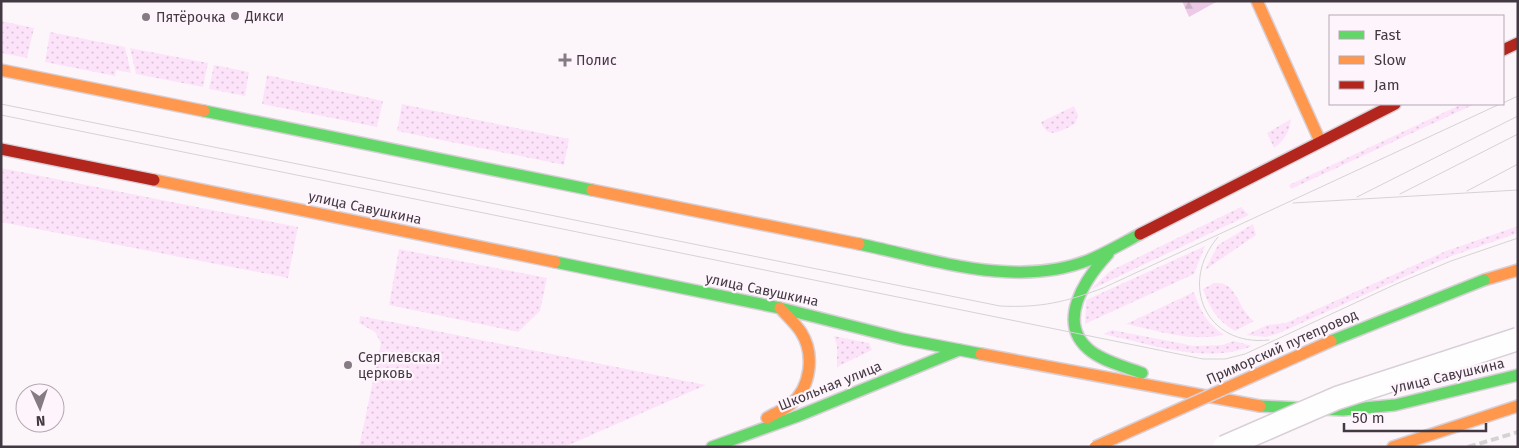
<svg xmlns="http://www.w3.org/2000/svg" width="1519" height="448" viewBox="0 0 1519 448" font-family="'Fira Sans',sans-serif">
<style>
.grass{fill:url(#grass-dots)}
.forest{fill:url(#forest-firs)}
.lines{fill:none;stroke-linecap:round;stroke-linejoin:round}
.fast-casing{stroke:#d8d0d7;stroke-width:14}
.slow-casing{stroke:#d8d0d7;stroke-width:14}
.jam-casing{stroke:#d8d0d7;stroke-width:14}
.fast{stroke:#63d668;stroke-width:11}
.slow{stroke:#ff974d;stroke-width:11}
.jam{stroke:#b3261e;stroke-width:11}
.tram{stroke:#d5d2d4;stroke-width:1}
.rail{stroke:#d5d2d4;stroke-width:4;stroke-dasharray:8 4;stroke-linecap:butt}
.street-bridge-casing{stroke:#d8d0d7;stroke-width:25;stroke-linecap:butt}
.fast-bridge-casing{stroke:#d8d0d7;stroke-width:14;stroke-linecap:butt}
.slow-bridge-casing{stroke:#d8d0d7;stroke-width:14;stroke-linecap:butt}
.street-bridge{stroke:#fffefe;stroke-width:22}
.fast-bridge{stroke:#63d668;stroke-width:11}
.slow-bridge{stroke:#ff974d;stroke-width:11}
.poi-dot{fill:#847b83;stroke:#fef4fc;stroke-width:2}
.labels{text-anchor:middle;dominant-baseline:central;stroke-width:4.5;stroke-linejoin:round;paint-order:stroke}
.poi-label{font-size:14px;fill:#433942;stroke:#fef4fc;text-anchor:start}
.street-label{font-size:14px;fill:#433942;stroke:#fef4fc}
</style>
<defs>
<pattern id="grass-dots" width="8" height="8" patternUnits="userSpaceOnUse" patternTransform="scale(1.25)"><rect width="8" height="8" fill="#fde3f9"/><path d="M2 2h.1M6 6h.1" fill="none" stroke="#dac4d7" stroke-width="1.8" stroke-linecap="round"/></pattern>
<pattern id="forest-firs" width="22" height="20" patternUnits="userSpaceOnUse" patternTransform="scale(1.25)"><rect width="22" height="20" fill="#eccae7"/><path d="M5 1l3.5 6h-7zM16 11l3.5 6h-7z" fill="#ccaec7"/></pattern>
</defs>
<rect width="100%" height="100%" fill="#fcf6fb"/>
<!-- grass -->
<g class="grass">
<polygon points="1,21 34,28 27,58 1,53"/>
<polygon points="50,32 125,47 131,73 116,70 115,76 45,62"/>
<polygon points="130,48 208,63 203,87 136,74"/>
<polygon points="214,65 249,72 245,96 209,89"/>
<polygon points="267,75 383,101 377,127 262,104"/>
<polygon points="402,104 569,139 564,165 397,131"/>
<polygon points="1462,104 1475,104 1291,189 1289,185"/>
<path d="M1074,106L1078,115L1075,124C1063,130 1047,141 1041,122Z"/>
<path d="M1291,119C1289,133 1285,140 1274,148L1267,133Z"/>
<polygon points="1,168 298,227 288,278 1,222"/>
<polygon points="1241,207 1249,215 1090,290 1110,271"/>
<polygon points="1253,224 1256,235 1205,270 1218,245"/>
<polygon points="1518,226 1518,233 1449,257 1277,334 1265,337 1246,335 1267,325 1286,323 1446,251"/>
<polygon points="1205,246 1194,274 1085,324 1086,300"/>
<polygon points="399,249 547,278 540,311 518,332 389,305"/>
<path d="M1214,283C1238,281 1236,307 1254,321L1235,331C1217,321 1209,307 1203,289Z"/>
<path d="M1194,292C1201,312 1207,323 1224,335C1191,342 1158,331 1126,324Z"/>
<polygon points="360,316 397,323 706,385 564,447 359,447 381,343 375,332 359,323"/>
<path d="M1112,330L1194,346L1222,345L1234,341L1252,346C1205,365 1151,344 1103,334Z"/>
<polygon points="834,336 869,343 872,350 837,367 837,346"/>
</g>
<!-- forest -->
<polygon class="forest" points="1182,1 1218,1 1189,17"/>
<g class="lines">
<!-- fast casing -->
<g class="fast-casing">
<g id="fast">
<polyline points="204,111 592,190"/>
<path d="M859,244C932,259 1016,289 1089,260C1106,253 1123,243 1140,234"/>
<path d="M1108,254C1085,279 1054,324 1092,352C1106,362 1125,367 1142,373"/>
<polyline points="555,262 780,308 903,339 981,354"/>
<polyline points="1260,406 1343,410 1395,405 1518,375"/>
<polyline points="712,447 798,416 959,350"/>
</g>
</g>
<!-- slow casing -->
<g class="slow-casing">
<g id="slow">
<polyline points="1257,1 1320,141"/>
<polyline points="1,70 204,111"/>
<polyline points="154,180 555,262"/>
<polyline points="592,190 859,244"/>
<polyline points="1484,280 1518,270"/>
<polyline points="981,354 1260,406"/>
<path d="M767,418C775,413 784,410 791,404C811,387 815,354 801,332C795,323 787,316 780,308"/>
<polyline points="1393,447 1518,406"/>
</g>
</g>
<!-- jam casing -->
<g class="jam-casing">
<g id="jam">
<polyline points="1503,50 1518,43"/>
<polyline points="1,149 154,180"/>
<polyline points="1140,234 1395,104"/>
</g>
</g>
<!-- fast -->
<use href="#fast" class="fast"/>
<!-- slow -->
<use href="#slow" class="slow"/>
<!-- jam -->
<use href="#jam" class="jam"/>
<!-- tram -->
<g class="tram">
<polyline points="1503,103 1518,96"/>
<path d="M1,104L1000,306C1040,308 1066,302 1103,288L1500,104"/>
<polyline points="1,115 1203,359 1225,359 1245,354 1396,284 1451,261 1518,238"/>
<polyline points="1467,191 1518,164"/>
<polyline points="1400,194 1518,134"/>
<polyline points="1357,197 1518,116"/>
<polyline points="1293,203 1518,190"/>
<path d="M1218,237C1178,284 1206,347 1269,340"/>
</g>
<!-- rail -->
<polyline class="rail" points="1468,447 1518,432"/>
<!-- street-bridge casing -->
<g class="street-bridge-casing">
<polyline id="street-bridge" points="1224,447 1337,398 1518,339"/>
</g>
<!-- fast-bridge casing -->
<g class="fast-bridge-casing">
<polyline id="fast-bridge" points="1331,341 1484,280"/>
</g>
<!-- slow-bridge casing -->
<g class="slow-bridge-casing">
<polyline id="slow-bridge" points="1095,447 1331,341"/>
</g>
<!-- street-bridge -->
<use href="#street-bridge" class="street-bridge"/>
<!-- fast-bridge -->
<use href="#fast-bridge" class="fast-bridge"/>
<!-- slow-bridge -->
<use href="#slow-bridge" class="slow-bridge"/>
</g>
<!-- markers -->
<g class="poi-dot">
<circle cx="235" cy="16" r="5"/>
<circle cx="146" cy="17" r="5"/>
<path d="M562.5 52.5h5v5h5v5h-5v5h-5v-5h-5v-5h5z"/>
<circle cx="348" cy="365" r="5"/>
</g>
<g class="labels">
<!-- poi labels -->
<g class="poi-label">
<text x="245" y="16">Дикси</text>
<text x="156" y="17">Пятёрочка</text>
<text x="576" y="60">Полис</text>
<text x="358" y="357">Сергиевская<tspan x="358" dy="16">церковь</tspan></text>
</g>
<!-- street labels -->
<g class="street-label">
<text transform="translate(365 208) rotate(12)">улица Савушкина</text>
<text transform="translate(762 290) rotate(12)">улица Савушкина</text>
<text transform="translate(1282 347) rotate(-24)">Приморский путепровод</text>
<text transform="translate(1448 376) rotate(-13)">улица Савушкина</text>
<text transform="translate(830 386) rotate(-22)">Школьная улица</text>
</g>
</g>
<!-- border -->
<rect width="1519" height="448" fill="none" stroke="#433942" stroke-width="5"/>
<!-- legend -->
<rect x="1329" y="15" width="175" height="90" fill="#fef4fc" stroke="#b3a9b2"/>
<rect x="1339" y="31" width="25" height="8" fill="#63d668" stroke="#b3a9b2"/>
<text x="1374" y="40" font-size="15" fill="#433942">Fast</text>
<rect x="1339" y="56" width="25" height="8" fill="#ff974d" stroke="#b3a9b2"/>
<text x="1374" y="65" font-size="15" fill="#433942">Slow</text>
<rect x="1339" y="81" width="25" height="8" fill="#b3261e" stroke="#b3a9b2"/>
<text x="1374" y="90" font-size="15" fill="#433942">Jam</text>
<!-- north arrow -->
<g transform="translate(40 408) rotate(177)"><circle r="24" fill="#fef4fc" stroke="#b3a9b2"/>
<path d="M0-4L9 19L0 12L-9 19Z" fill="#847b83"/>
<text y="-8" font-size="14" font-weight="bold" text-anchor="middle" fill="#433942">N</text>
</g>
<!-- scale -->
<path d="M1344 423v8h142v-8" fill="none" stroke="#433942" stroke-width="2.5"/>
<text x="1352" y="423" font-size="15" fill="#433942" stroke="#fef4fc" stroke-width="4" paint-order="stroke">50 m</text>
</svg>
